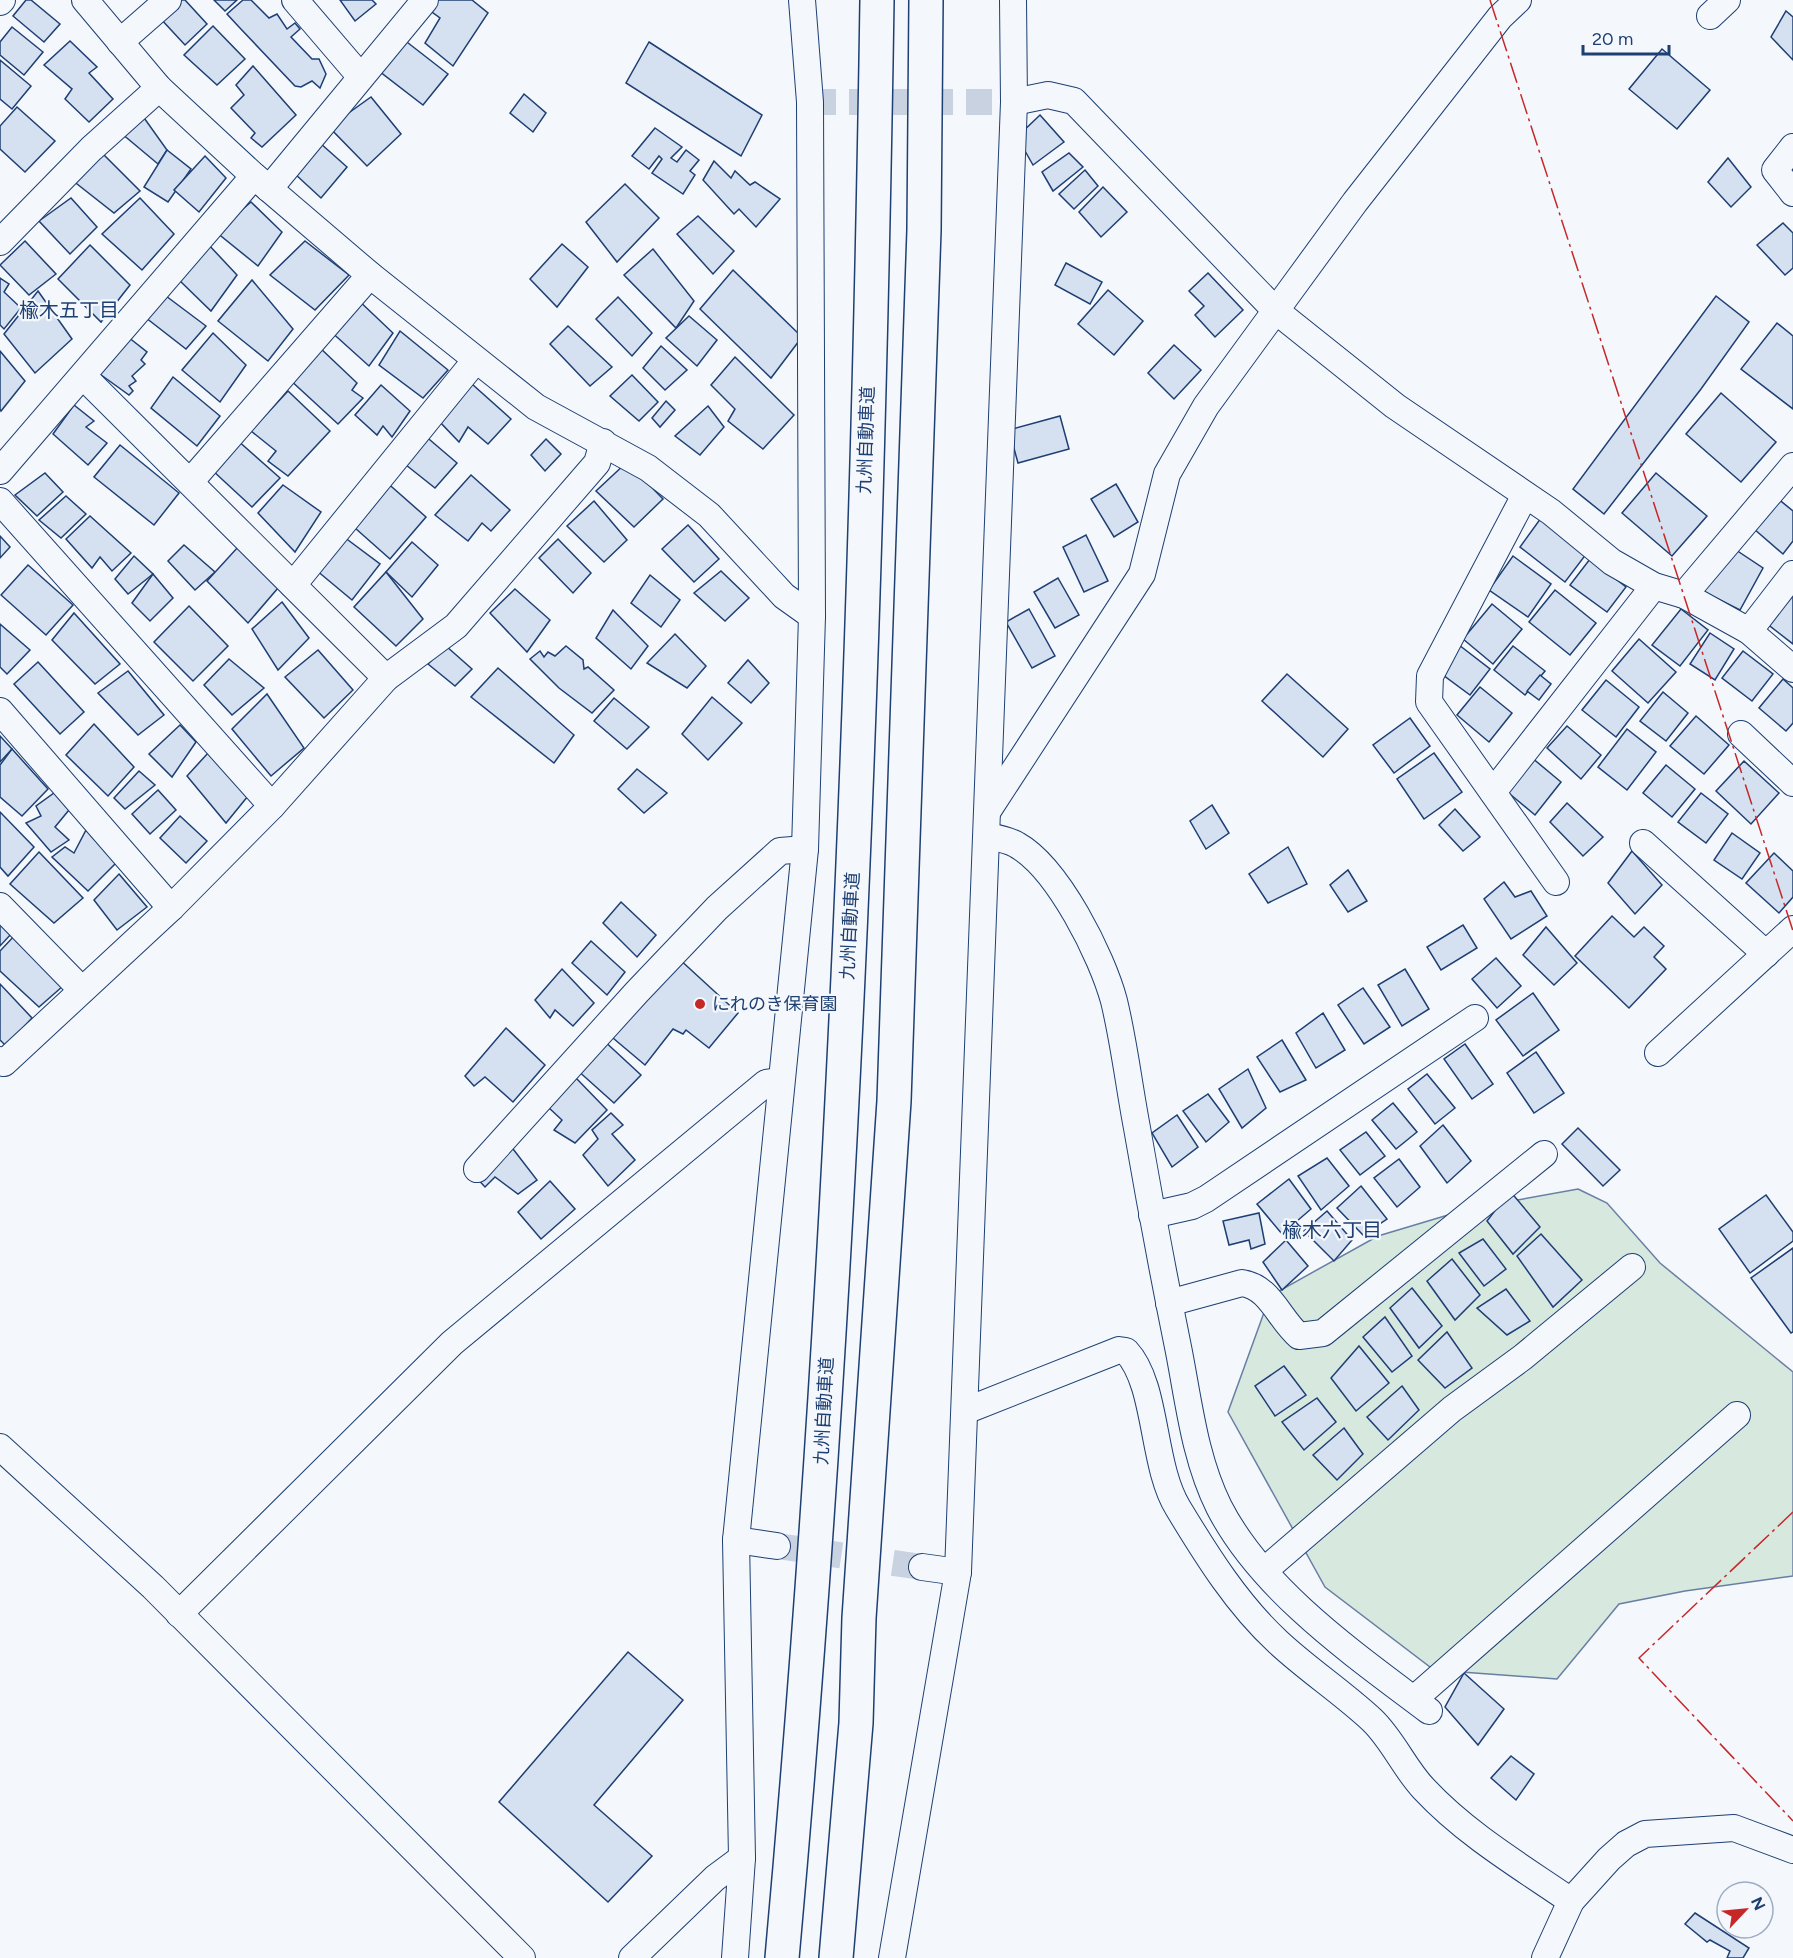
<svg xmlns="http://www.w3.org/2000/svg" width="1793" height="1958" viewBox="0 0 1793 1958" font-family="Figtree,'Noto Sans JP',sans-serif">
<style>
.green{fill:#d7e8df;stroke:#687fa3;stroke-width:1.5}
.building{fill:#d5e0f0;stroke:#1d3f73;stroke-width:1.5}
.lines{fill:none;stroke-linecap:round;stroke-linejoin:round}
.street-tunnel{stroke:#c9d2e0;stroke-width:26;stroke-dasharray:26 13;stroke-linecap:butt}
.street-casing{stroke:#1d3f73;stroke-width:28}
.highway-casing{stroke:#1d3f73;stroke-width:36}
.street{stroke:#f4f7fb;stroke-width:26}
.highway{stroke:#f4f7fb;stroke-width:33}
.power{stroke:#c62828;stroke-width:1.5;stroke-dasharray:21 4.5 3 4.5;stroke-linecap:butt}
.poi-dot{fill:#c62828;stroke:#f4f7fb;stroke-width:2}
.labels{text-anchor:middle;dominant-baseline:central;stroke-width:4.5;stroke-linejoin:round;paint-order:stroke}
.street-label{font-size:18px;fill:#1d3f73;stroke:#f4f7fb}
.poi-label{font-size:18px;fill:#1d3f73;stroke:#f4f7fb;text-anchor:start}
.neighbourhood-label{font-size:20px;fill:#1d3f73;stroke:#f4f7fb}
</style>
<rect width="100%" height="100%" fill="#f4f7fb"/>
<!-- green -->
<polygon class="green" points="1578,1189 1607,1203 1660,1263 1793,1372 1793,1576 1685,1591 1619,1604 1557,1679 1434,1670 1325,1587 1228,1412 1270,1296 1378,1236 1468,1209"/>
<!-- building -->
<g class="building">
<polygon points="26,0 31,0 60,24 44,42 13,16"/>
<polygon points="180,0 185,0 207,24 185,45 160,18"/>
<polygon points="214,0 237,0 225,11"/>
<polygon points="243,0 251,0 269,18 277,14 287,29 295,23 300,29 291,37 312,59 319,59 326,74 320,88 312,81 301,87 295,86 239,27 227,14"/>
<polygon points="340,0 372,0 376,4 355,21"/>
<polygon points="431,0 472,0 488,13 453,66 425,43 440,18 425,7"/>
<polygon points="1786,11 1793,17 1793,60 1771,37"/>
<polygon points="213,26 245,59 217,85 184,55"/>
<polygon points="12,27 43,52 24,75 0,55 0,42"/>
<polygon points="403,39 448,74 423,105 379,71"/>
<polygon points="70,41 97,67 89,73 113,99 89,122 65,99 72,89 44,65"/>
<polygon points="649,42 762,115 741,156 626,83"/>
<polygon points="1662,49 1710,90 1677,129 1629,89"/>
<polygon points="0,60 31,86 12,109 0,99"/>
<polygon points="253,66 296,115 262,147 251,138 255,133 231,108 244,95 236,85"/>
<polygon points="524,94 546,113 533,132 510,113"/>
<polygon points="371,97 401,134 367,166 329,127"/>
<polygon points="17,107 55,141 25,172 0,149 0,126"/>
<polygon points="137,108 167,150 158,164 115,128"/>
<polygon points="1040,115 1064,142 1033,165 1017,137"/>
<polygon points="655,128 682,147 671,158 677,162 686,150 699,160 690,171 695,175 683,194 652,173 662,159 659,156 649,169 632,156"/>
<polygon points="320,143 347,167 321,198 295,174"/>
<polygon points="167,150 191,169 168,202 144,187"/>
<polygon points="100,151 140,191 114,213 72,180"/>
<polygon points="1069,153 1083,167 1053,191 1042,172"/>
<polygon points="205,156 226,178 199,212 174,190"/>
<polygon points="1728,158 1751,187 1731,207 1708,182"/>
<polygon points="714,161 731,178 735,171 750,185 755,182 780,199 756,227 739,209 734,214 703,180"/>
<polygon points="1085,170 1098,186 1074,209 1059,194"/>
<polygon points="625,184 659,218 617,262 586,222"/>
<polygon points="1103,187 1127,212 1101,237 1079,212"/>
<polygon points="71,198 97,227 70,254 39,221"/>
<polygon points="140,198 174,234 142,270 102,234"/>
<polygon points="251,202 282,232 258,266 216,232"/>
<polygon points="698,216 734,251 713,274 677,234"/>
<polygon points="1783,223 1793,233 1793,268 1785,275 1757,245"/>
<polygon points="25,241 56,274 29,295 0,265"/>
<polygon points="305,241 349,275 315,310 270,275"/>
<polygon points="207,243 237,275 211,311 179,280"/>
<polygon points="562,244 588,267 557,307 530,279"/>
<polygon points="90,245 130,285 101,322 58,279"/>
<polygon points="653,249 694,301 676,328 624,275"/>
<polygon points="1066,263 1102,282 1090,304 1055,285"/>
<polygon points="733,270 802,337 771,378 700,309"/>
<polygon points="1208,273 1243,310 1215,337 1195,315 1204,306 1189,291"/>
<polygon points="0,278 9,284 4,292 21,308 4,329 0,325"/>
<polygon points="252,280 293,329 268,361 218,321"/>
<polygon points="1108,290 1143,321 1114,355 1078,324"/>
<polygon points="38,291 72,339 35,373 4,334"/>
<polygon points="162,293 206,326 186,349 141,314"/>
<polygon points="1716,296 1749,322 1701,389 1604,514 1573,489"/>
<polygon points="355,297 393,333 369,366 328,329"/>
<polygon points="618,297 652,333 632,356 596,319"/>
<polygon points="689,316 717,340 697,366 666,338"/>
<polygon points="1777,323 1793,336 1793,409 1741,369"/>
<polygon points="568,326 612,367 590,386 550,344"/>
<polygon points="400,331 448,370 423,398 379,365"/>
<polygon points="213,333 246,365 220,402 182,370"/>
<polygon points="128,337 147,352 141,360 145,364 132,376 136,381 129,386 133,391 129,395 97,372"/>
<polygon points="1174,345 1201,370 1174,399 1148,373"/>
<polygon points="318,346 357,383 352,390 363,398 338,424 288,378"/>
<polygon points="661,346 687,370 665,390 643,368"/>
<polygon points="0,351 25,381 1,411 0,409"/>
<polygon points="735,357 794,415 763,449 728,421 735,409 711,385"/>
<polygon points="632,375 658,402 639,421 610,396"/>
<polygon points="463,376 511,419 488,444 468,427 459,442 439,421"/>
<polygon points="173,377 220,416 197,446 151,408"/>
<polygon points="381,385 410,411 392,437 383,426 377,435 355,415"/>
<polygon points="288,391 330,431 288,476 268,461 276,451 251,431"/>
<polygon points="1721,393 1776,442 1741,482 1686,434"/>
<polygon points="666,401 675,410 660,427 652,418"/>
<polygon points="74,405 94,421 86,427 107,443 88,465 53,434"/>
<polygon points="708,406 724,427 700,455 675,436"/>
<polygon points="1060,416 1069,449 1018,463 1009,430"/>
<polygon points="423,434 457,463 435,488 401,461"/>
<polygon points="236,439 280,478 252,507 212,470"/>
<polygon points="546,439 561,454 545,471 531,455"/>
<polygon points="120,445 179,493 154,525 94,477"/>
<polygon points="627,462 663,499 634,527 596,491"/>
<polygon points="45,473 63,492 37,516 15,495"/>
<polygon points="1656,473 1707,516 1672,556 1622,513"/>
<polygon points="471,475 510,510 491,531 482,523 468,541 435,515"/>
<polygon points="384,480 426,517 390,559 346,520"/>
<polygon points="1116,484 1138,522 1114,537 1091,499"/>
<polygon points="283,485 321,512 295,552 258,513"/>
<polygon points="1771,493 1793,511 1793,541 1783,554 1746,522"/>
<polygon points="66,496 86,514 61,538 39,520"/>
<polygon points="594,501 627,540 604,562 567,526"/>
<polygon points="90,516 131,553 112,571 100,557 92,568 66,539"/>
<polygon points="1541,518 1587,553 1565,582 1520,547"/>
<polygon points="688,525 719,559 694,582 662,549"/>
<polygon points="1086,535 1108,581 1084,592 1063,547"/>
<polygon points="0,536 10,547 0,558"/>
<polygon points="344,537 380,564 352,600 316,570"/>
<polygon points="558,539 591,573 573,593 539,558"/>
<polygon points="412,542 438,565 412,597 386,572"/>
<polygon points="1727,544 1763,568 1740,610 1692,586"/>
<polygon points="184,545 215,572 195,590 168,561"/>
<polygon points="238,547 278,588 248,623 207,581"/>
<polygon points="134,556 153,574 128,594 115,579"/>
<polygon points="1513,556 1551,584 1528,617 1489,590"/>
<polygon points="1590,559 1626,587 1607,612 1570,585"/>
<polygon points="28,565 73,605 46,635 1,595"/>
<polygon points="721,571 749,598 725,621 694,593"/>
<polygon points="386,572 423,619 396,646 354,607"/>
<polygon points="153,574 173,598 150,621 132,603"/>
<polygon points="650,575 680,600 661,627 631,603"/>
<polygon points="1058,578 1079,615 1055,628 1034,592"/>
<polygon points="1793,587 1793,644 1766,623"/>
<polygon points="515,589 550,620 527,652 490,613"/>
<polygon points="1555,590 1596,623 1570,655 1529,622"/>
<polygon points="282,602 309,638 278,670 252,629"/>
<polygon points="1492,604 1522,629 1493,664 1463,639"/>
<polygon points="189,606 228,646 193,681 154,642"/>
<polygon points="1029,609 1055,656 1032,668 1006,622"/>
<polygon points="1681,609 1708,630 1680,666 1652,645"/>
<polygon points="613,610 648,646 631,669 596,638"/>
<polygon points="74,613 120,664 95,684 52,640"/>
<polygon points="0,624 30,650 7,674 0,667"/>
<polygon points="1710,633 1734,649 1715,680 1690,664"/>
<polygon points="675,634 706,666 687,688 647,663"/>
<polygon points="1639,639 1676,672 1648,703 1612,671"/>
<polygon points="1459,645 1490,669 1470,695 1439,672"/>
<polygon points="446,646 472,669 455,686 428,664"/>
<polygon points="566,646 583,660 584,669 588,667 614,690 592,713 559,688 530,659 540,651 544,657 548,652 555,656"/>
<polygon points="1513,646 1545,671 1525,695 1494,670"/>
<polygon points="318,650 353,690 324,718 285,677"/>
<polygon points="1743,651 1773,674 1752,701 1722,678"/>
<polygon points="229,659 264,688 232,715 204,685"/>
<polygon points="748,660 769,683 751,703 728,683"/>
<polygon points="38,662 84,712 60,734 14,684"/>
<polygon points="498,668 574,735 554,763 471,697"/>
<polygon points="128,671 164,715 138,735 98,693"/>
<polygon points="1287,674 1348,729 1323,757 1262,701"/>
<polygon points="1540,675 1551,684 1539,700 1527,691"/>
<polygon points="1783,679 1793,688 1793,723 1786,731 1759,708"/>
<polygon points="1606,680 1639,707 1616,737 1582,710"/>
<polygon points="1480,687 1512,713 1489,742 1457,715"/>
<polygon points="1663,692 1688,713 1666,741 1640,721"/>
<polygon points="267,694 304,748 271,776 232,729"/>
<polygon points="712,697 742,723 708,760 682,734"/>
<polygon points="614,698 649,727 627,749 594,721"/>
<polygon points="1696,716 1729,745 1704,774 1670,746"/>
<polygon points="1410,718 1430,746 1394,773 1373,745"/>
<polygon points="94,724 134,767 108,796 66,755"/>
<polygon points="180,725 196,742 172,777 149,754"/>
<polygon points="1567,726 1601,755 1581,779 1547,748"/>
<polygon points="1627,729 1656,752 1627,790 1598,767"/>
<polygon points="0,736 12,749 0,762"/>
<polygon points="12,749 48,789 22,816 0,797 0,765"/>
<polygon points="208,753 248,796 226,823 187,776"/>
<polygon points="1434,753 1462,792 1424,819 1397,779"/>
<polygon points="1531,757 1561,782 1535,815 1505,790"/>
<polygon points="1744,761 1779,793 1751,824 1716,791"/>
<polygon points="1666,765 1695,789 1672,817 1643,793"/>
<polygon points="637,769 667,793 644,813 618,789"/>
<polygon points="139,771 155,785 125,809 114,798"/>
<polygon points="158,790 176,810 150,834 132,814"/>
<polygon points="54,793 69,810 55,827 69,840 51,852 26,823 41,816 36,806"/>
<polygon points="1701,793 1728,814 1706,843 1678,822"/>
<polygon points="1567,803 1603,837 1583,856 1550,822"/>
<polygon points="1212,805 1229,833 1206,849 1190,821"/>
<polygon points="1455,809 1480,837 1463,851 1439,825"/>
<polygon points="0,812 34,847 8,876 0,867"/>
<polygon points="180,816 207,841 186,863 160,838"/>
<polygon points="86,830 116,863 88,891 52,857 65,847 74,853"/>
<polygon points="1732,833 1760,853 1742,879 1714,860"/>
<polygon points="1288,847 1307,884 1268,903 1249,874"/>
<polygon points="1632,851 1662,885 1635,914 1608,883"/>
<polygon points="39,852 83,898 54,923 10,884"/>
<polygon points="1774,853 1793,871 1793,897 1779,913 1746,883"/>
<polygon points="1348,870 1367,901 1348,912 1330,885"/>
<polygon points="119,874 147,907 117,930 94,900"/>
<polygon points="1504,882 1515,897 1531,891 1547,916 1511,939 1484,899"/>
<polygon points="621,902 656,935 637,957 603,923"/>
<polygon points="1612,916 1634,937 1644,927 1664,946 1654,957 1666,969 1629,1008 1575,956"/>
<polygon points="0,917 12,933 0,946"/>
<polygon points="1463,925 1477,948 1441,970 1427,947"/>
<polygon points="1546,927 1577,963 1554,985 1523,955"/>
<polygon points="16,934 63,986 39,1007 0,971 0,951"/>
<polygon points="591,941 625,972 607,995 572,963"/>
<polygon points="677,957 738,1013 709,1048 686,1030 683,1034 673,1029 645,1065 607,1033"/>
<polygon points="1496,958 1521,986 1497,1008 1472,979"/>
<polygon points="562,969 594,1003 573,1026 555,1010 550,1018 535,1000"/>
<polygon points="1405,969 1429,1009 1402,1026 1378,985"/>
<polygon points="0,984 32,1018 6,1046 0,1040"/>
<polygon points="1363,988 1390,1027 1364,1044 1338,1005"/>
<polygon points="1533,993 1559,1030 1523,1056 1496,1020"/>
<polygon points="1323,1013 1345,1050 1316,1068 1296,1033"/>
<polygon points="506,1028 545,1065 513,1102 485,1077 474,1086 465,1076"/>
<polygon points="601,1038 641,1075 614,1103 576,1069"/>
<polygon points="1282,1040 1306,1080 1280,1092 1257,1057"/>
<polygon points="1465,1044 1493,1084 1472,1099 1444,1059"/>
<polygon points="1536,1052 1564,1093 1534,1113 1507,1073"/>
<polygon points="1248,1069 1266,1108 1242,1128 1219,1089"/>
<polygon points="1427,1074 1455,1108 1435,1124 1408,1089"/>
<polygon points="576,1078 607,1110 575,1143 554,1130 562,1120 548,1107"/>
<polygon points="1208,1094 1229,1122 1206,1142 1183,1111"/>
<polygon points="1393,1103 1417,1132 1396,1149 1372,1120"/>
<polygon points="611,1113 623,1125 612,1134 635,1160 608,1186 583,1155 598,1139 592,1130"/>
<polygon points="1177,1115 1198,1147 1172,1167 1152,1133"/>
<polygon points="1443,1125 1471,1161 1447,1183 1420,1146"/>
<polygon points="1578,1128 1620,1170 1603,1186 1562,1144"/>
<polygon points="1366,1132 1385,1156 1360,1175 1340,1150"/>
<polygon points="510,1145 537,1180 518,1194 495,1177 485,1187 473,1174"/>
<polygon points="1327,1158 1349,1186 1321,1210 1298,1176"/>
<polygon points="1399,1159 1420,1187 1397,1207 1374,1178"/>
<polygon points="1289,1179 1311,1209 1282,1234 1257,1204"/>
<polygon points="550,1181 575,1209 541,1239 518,1212"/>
<polygon points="1361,1186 1387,1219 1363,1235 1337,1208"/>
<polygon points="1510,1191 1540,1227 1513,1254 1487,1221"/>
<polygon points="1766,1195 1793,1232 1793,1241 1750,1273 1719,1229"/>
<polygon points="1327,1211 1352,1240 1334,1261 1304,1231"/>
<polygon points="1259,1213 1265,1244 1251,1249 1249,1240 1229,1245 1223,1221"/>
<polygon points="1541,1234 1582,1280 1553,1307 1517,1256"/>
<polygon points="1483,1239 1506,1269 1484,1286 1459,1253"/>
<polygon points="1286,1240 1308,1266 1282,1290 1263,1262"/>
<polygon points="1793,1248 1793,1332 1791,1333 1751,1278"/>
<polygon points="1452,1259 1480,1295 1455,1320 1427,1281"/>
<polygon points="1412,1288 1442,1326 1419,1348 1390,1308"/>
<polygon points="1506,1289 1530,1321 1507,1335 1477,1308"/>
<polygon points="1385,1317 1412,1356 1392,1372 1363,1337"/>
<polygon points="1447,1332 1472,1368 1445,1388 1418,1360"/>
<polygon points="1359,1346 1389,1383 1356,1411 1331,1378"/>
<polygon points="1284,1366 1306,1395 1275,1416 1255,1386"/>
<polygon points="1402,1386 1419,1410 1388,1440 1367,1417"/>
<polygon points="1317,1398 1336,1422 1304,1450 1282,1422"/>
<polygon points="1344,1428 1363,1454 1337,1480 1313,1455"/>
<polygon points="628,1652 683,1700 594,1805 652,1856 608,1902 499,1802"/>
<polygon points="1464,1673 1504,1709 1478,1745 1445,1707"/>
<polygon points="1511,1756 1534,1774 1516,1800 1491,1778"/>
<polygon points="1695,1913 1749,1948 1743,1958 1727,1958 1730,1951 1710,1940 1707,1942 1685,1924"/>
</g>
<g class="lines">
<!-- street-tunnel -->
<g class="street-tunnel">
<polyline points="810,102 1014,102"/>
<polyline points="777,1546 922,1567"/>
</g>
<!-- street casing -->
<g class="street-casing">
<g id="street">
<polyline points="85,0 159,88 254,176 370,275 536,407 648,468 709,515 784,596 812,616"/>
<polyline points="295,0 360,76"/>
<polyline points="0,2 2,0"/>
<polyline points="1710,16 1727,0"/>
<polyline points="120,42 168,0"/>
<polyline points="1014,102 1048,95 1074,101 1276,311 1395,406 1551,512 1612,562 1654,586 1684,595 1749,631 1793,669"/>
<polyline points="1793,147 1775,170 1793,193"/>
<polyline points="269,189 425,0"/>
<polyline points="0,242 91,149 159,88"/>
<polyline points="83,376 386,678"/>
<polyline points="0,471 254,176"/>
<polyline points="190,482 370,275"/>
<polyline points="1525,495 1430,676 1429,702 1556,882"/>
<polyline points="0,501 272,806"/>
<polyline points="293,585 475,361"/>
<polyline points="1684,595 1793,466"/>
<polyline points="1749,631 1793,574"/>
<polyline points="0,711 171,908"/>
<polyline points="1741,734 1793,783"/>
<polyline points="1493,792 1654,586"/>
<polyline points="989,809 1142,574 1167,474 1206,406 1355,202 1500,17 1518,0"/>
<path d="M987,836C997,838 1009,840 1017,845C1058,868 1102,956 1114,1001C1124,1042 1129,1086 1137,1128C1150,1203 1164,1278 1179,1352C1189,1404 1195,1459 1219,1507C1262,1591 1355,1655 1429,1711"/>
<polyline points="1643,843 1766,954"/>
<polyline points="0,906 82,990"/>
<polyline points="1658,1053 1793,929"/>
<polyline points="0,1060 4,1063 171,908 272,806 386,678 456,626 597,463 603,442"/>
<polyline points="477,1169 637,992 717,908 780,851 805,849"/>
<polyline points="1152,1215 1192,1206 1206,1199 1475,1018"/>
<path d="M1169,1303L1242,1283C1270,1287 1279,1319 1299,1336L1323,1333L1544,1154"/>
<path d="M965,1411L1119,1350L1126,1351C1158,1385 1151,1464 1178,1508C1207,1556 1237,1604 1278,1642C1308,1670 1342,1692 1372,1720C1393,1740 1404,1768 1424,1789C1466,1834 1520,1866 1571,1901"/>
<polyline points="0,1447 153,1587 522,1958"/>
<polyline points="736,1540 777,1546"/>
<polyline points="922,1567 958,1572"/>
<polyline points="1265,1570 1452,1409 1523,1357 1632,1267"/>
<polyline points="179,1614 452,1343 766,1083 781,1081"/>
<polyline points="1414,1699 1737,1415"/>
<polyline points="632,1958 715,1878 742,1858"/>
<polyline points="735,1958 742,1858 736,1540 805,849 812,616 810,102 802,0"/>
<polyline points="892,1958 958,1572 1014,102 1013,0"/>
<polyline points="1545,1958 1571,1901 1609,1859 1626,1844 1645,1834 1734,1828 1793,1850"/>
</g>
</g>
<!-- highway casing -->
<g class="highway-casing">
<g id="highway">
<path d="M782,1958C841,1307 867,653 877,0"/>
<polyline points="836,1958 856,1723 859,1618 894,1101 924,230 926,0"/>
</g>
</g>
<!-- street -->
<use href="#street" class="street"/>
<!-- highway -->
<use href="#highway" class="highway"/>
<!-- power -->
<g class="power">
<polyline points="1490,0 1793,931"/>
<polyline points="1793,1512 1639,1658 1793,1821"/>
</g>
</g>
<!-- markers -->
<circle class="poi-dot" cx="700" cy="1004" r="6"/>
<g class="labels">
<!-- street labels -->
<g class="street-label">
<text transform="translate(866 440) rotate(-88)">九州自動車道</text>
<text transform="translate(850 926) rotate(-87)">九州自動車道</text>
<text transform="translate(824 1411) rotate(-87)">九州自動車道</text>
</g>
<!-- poi labels -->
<g class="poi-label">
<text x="712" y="1004">にれのき保育園</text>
</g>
<!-- neighbourhood labels -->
<g class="neighbourhood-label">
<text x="69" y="310">楡木五丁目</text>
<text x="1332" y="1230">楡木六丁目</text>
</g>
</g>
<!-- north arrow -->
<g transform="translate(1745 1910) rotate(64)"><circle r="28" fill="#f4f7fb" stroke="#9eadc5" stroke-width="1.5"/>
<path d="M0-4.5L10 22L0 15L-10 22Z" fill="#c62828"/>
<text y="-9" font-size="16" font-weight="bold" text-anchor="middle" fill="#1d3f73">N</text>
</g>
<!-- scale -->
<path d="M1583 45v9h86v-9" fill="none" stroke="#1d3f73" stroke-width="3"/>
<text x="1592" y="45" font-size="18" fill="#1d3f73" stroke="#f4f7fb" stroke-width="4.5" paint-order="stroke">20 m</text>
</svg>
